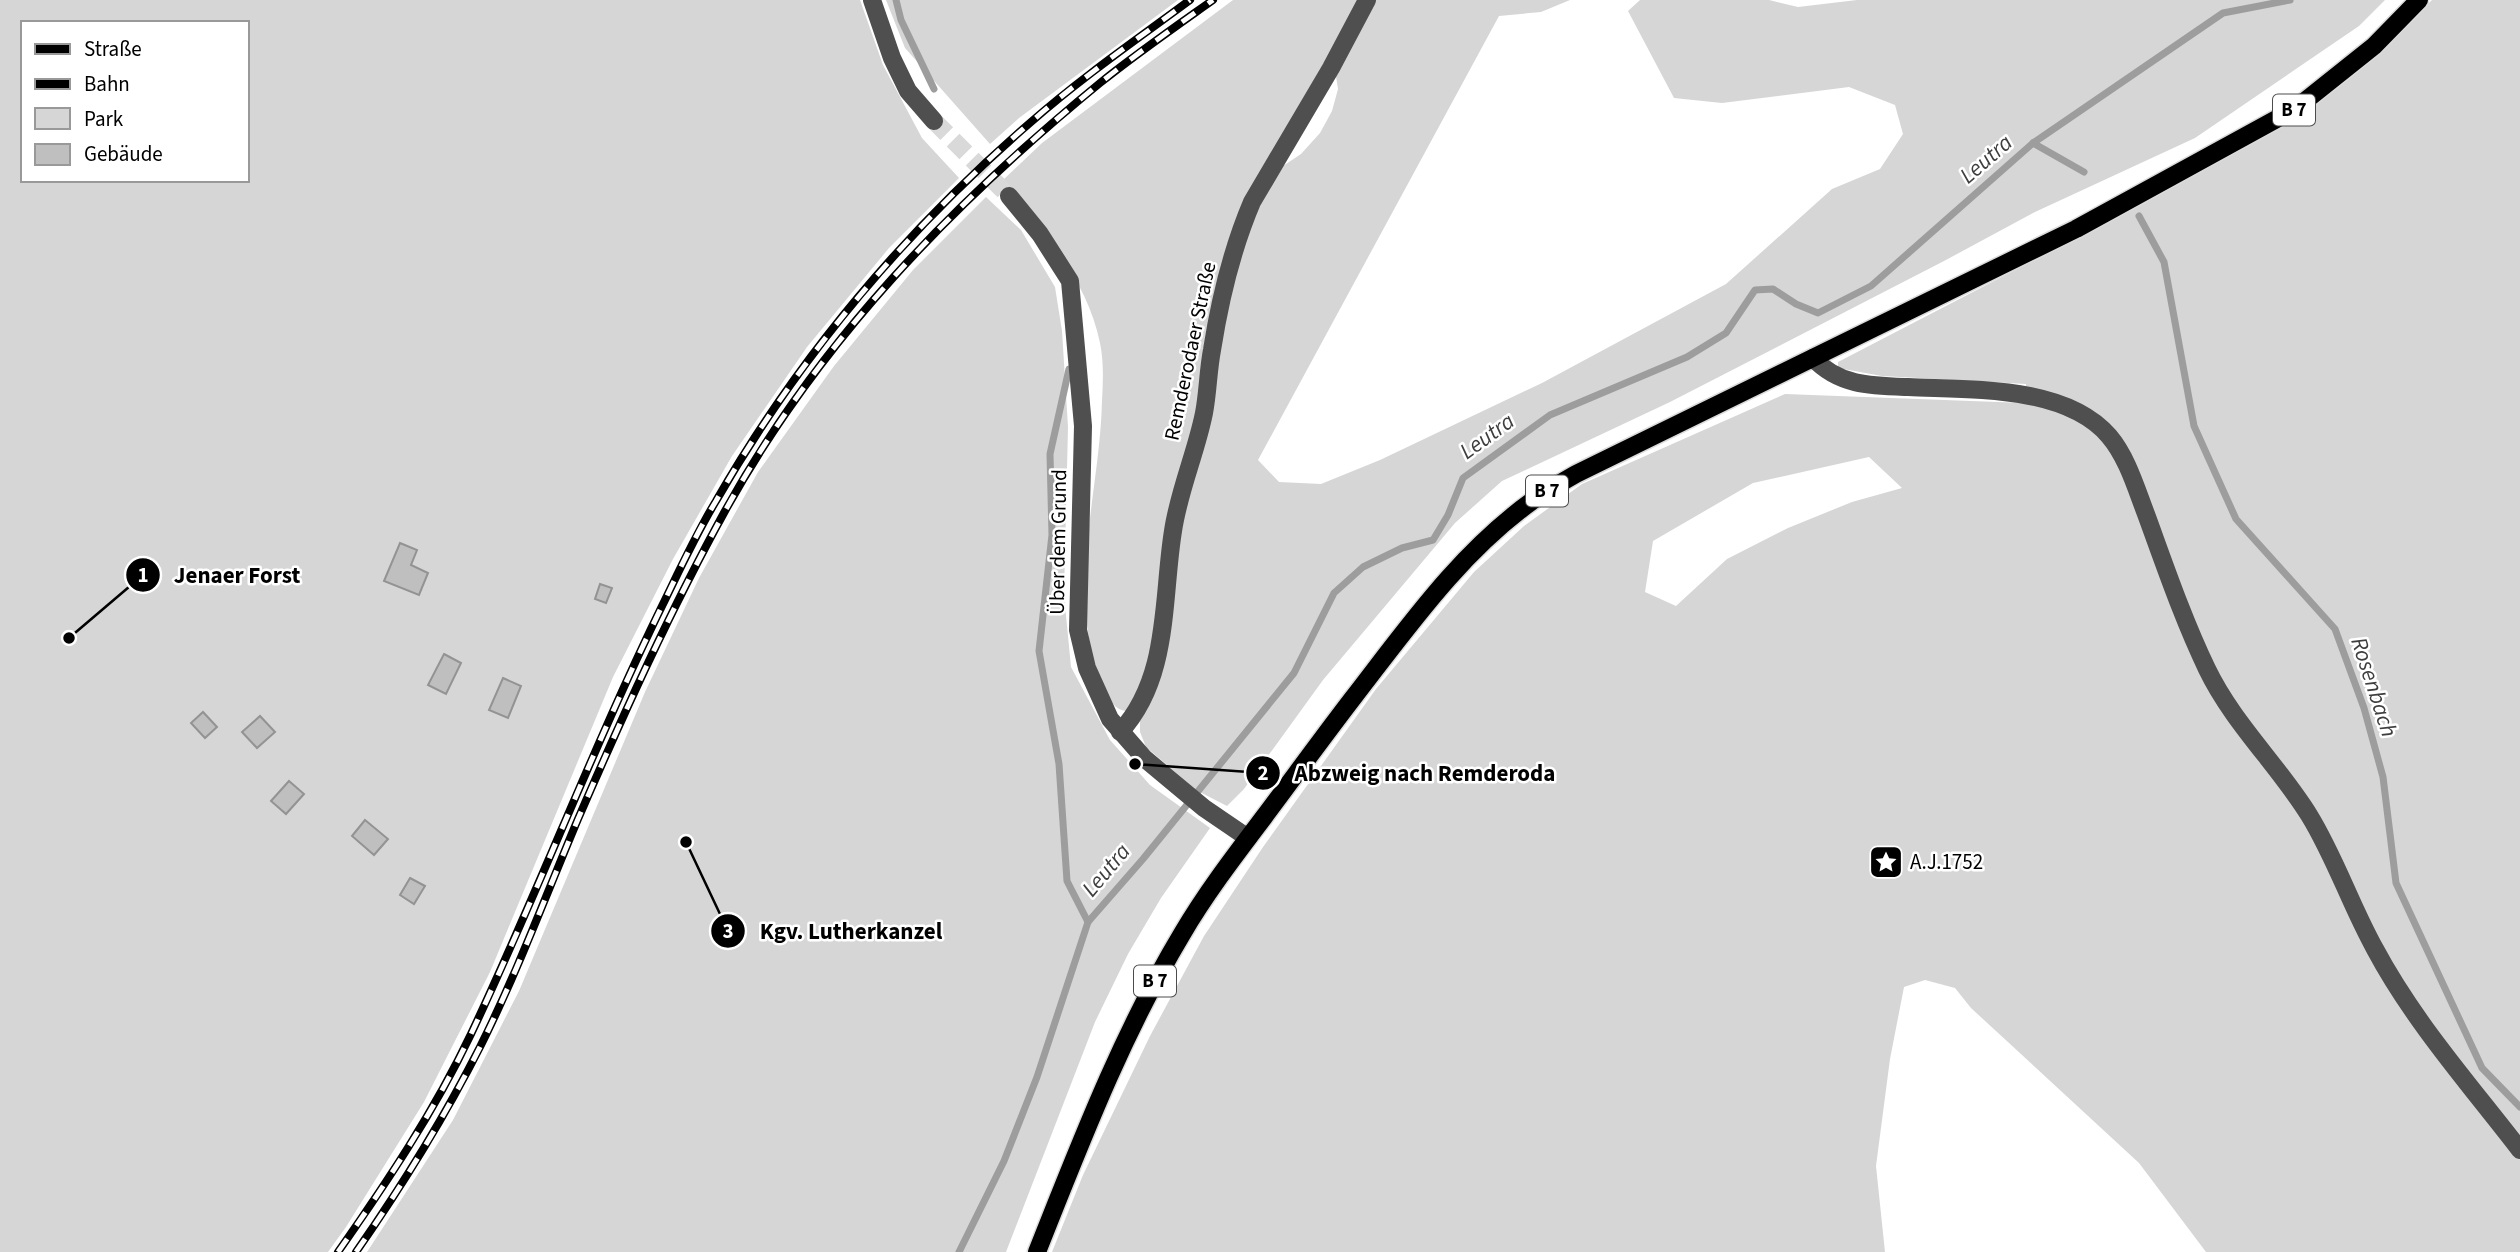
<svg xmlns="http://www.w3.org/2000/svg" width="2520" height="1252" viewBox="0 0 2520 1252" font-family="'Source Sans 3',sans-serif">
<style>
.green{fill:#d6d6d6;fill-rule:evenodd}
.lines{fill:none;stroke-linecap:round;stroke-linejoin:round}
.stream{stroke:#9d9d9d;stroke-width:7}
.building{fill:#bfbfbf;stroke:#939393;stroke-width:2}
.minor-tunnel{stroke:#d9d9d9;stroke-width:18;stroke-dasharray:18 9;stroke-linecap:butt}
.major-casing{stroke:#dbdbdb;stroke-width:21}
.minor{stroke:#4f4f4f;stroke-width:18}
.major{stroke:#000;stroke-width:18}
.rail-casing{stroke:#000;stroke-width:8}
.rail{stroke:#fff;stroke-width:5;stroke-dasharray:16;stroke-linecap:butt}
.labels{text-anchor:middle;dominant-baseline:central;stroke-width:5;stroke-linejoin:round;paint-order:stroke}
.shield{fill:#fff;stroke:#4c4c4c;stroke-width:2}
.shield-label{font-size:19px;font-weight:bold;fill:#000}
.street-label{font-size:21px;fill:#000;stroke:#fff}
.poi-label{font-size:21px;fill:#000;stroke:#fff;text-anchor:start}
.water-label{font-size:23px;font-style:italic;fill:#3e3e3e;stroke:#fff}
.leader{fill:none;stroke:#000;stroke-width:2.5}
.callout-dot{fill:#000;stroke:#fff;stroke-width:2.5}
.mark-label{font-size:21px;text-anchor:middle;font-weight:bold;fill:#fff}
.callout-label{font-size:23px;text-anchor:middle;font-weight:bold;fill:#000;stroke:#fff;stroke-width:5;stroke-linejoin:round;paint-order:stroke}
</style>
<rect width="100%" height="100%" fill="#fff"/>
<!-- green -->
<g class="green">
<path d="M0,0H860L883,65L922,138L959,178L889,248L807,347L732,456L673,559L613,677L490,972L424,1102L346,1227L328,1252H0ZM23,23H247V180H23Z"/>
<polygon points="886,0 1178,0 1019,118 990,144 905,48"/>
<path d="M1233,0H1362L1249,200L1144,684L1126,711C1112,709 1109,697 1103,685C1064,597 1100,494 1102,401C1103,382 1104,362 1100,343C1087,279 1042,230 1003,180L1042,143Z"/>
<polygon points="1371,0 1570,0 1541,12 1499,16 1258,460 1279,482 1321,484 1380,460 1542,383 1726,284 1832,189 1880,169 1903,134 1895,105 1849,87 1722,103 1674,98 1628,11 1640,0 1769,0 1798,7 1857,0 2385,0 2359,26 2195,138 2035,212 1944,261 1670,402 1502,481 1455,523 1323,680 1244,789 1227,806 1196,790 1146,747 1140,732 1140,721 1238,251 1277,170 1301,154 1320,133 1332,111 1338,89 1335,70"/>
<path d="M2432,0H2520V1252H2206L2139,1163L1971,1008L1955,988L1925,980L1904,987L1890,1059L1876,1166L1885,1252H1052L1083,1175L1150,1036L1204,936L1263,847L1376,689L1474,572L1524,526L1582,484L1785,394L2024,403L2026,384L1882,376L1838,368V362L2077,238L2375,55ZM1869,457L1902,488L1852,502L1788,528L1727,559L1676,606L1645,592L1653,541L1753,483Z"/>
<polygon points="986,197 1021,230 1055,287 1062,331 1068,427 1064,595 1071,667 1110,740 1150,785 1210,828 1161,898 1128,954 1095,1022 1006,1252 367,1252 453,1120 519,991 645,692 699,578 758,472 834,366 913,270"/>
</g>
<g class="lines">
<!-- stream -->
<g class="stream">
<polyline points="896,0 901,20 934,89"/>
<polyline points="2033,143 2084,172"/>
<polyline points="2139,216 2164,262 2194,426 2236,519 2335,629 2364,708 2383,777 2396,883 2482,1068 2520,1107"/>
<polyline points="1069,369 1050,454 1052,535 1039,651 1059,764 1067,881 1088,922"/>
<polyline points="959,1252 1004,1161 1037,1077 1088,922 1143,859 1294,673 1334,593 1363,567 1402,548 1433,540 1448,515 1463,478 1550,415 1687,357 1726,333 1755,290 1773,289 1796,304 1818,313 1871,286 2033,143 2223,13 2290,0"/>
</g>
</g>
<!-- building -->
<g class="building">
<polygon points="400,543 417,550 411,565 428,573 419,595 384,581"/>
<polygon points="600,584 612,588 606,603 595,599"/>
<polygon points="444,654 461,663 446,694 428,685"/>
<polygon points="503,678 521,686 508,718 489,710"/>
<polygon points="203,712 217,727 205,738 191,723"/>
<polygon points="260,716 275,732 257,748 242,732"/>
<polygon points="289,781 304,794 286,814 271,801"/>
<polygon points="365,820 388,839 374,855 352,836"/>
<polygon points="410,878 425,886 414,904 400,895"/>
</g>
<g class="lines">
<!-- minor-tunnel -->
<polyline class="minor-tunnel" points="934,121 1009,196"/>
<!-- major casing -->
<g class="major-casing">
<path id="major" d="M1037,1252C1080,1144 1122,1034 1182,934C1206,893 1236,854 1264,817C1294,777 1323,737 1353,698C1408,627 1461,551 1535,499C1548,490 1562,482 1576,474L2076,229L2295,109L2374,46L2419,0"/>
</g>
<!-- minor -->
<g class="minor">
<polyline points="872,0 892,58 908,91 934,121"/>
<polyline points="1009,196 1040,234 1070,281 1083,426 1078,630 1087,668 1110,719 1144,758 1204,808 1248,838"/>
<path d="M1813,358C1839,386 1872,386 1908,387C1971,390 2065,385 2109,436C2127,457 2136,488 2146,514C2165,566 2183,619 2207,669C2233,723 2278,765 2309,815C2335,857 2351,906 2375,949C2414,1022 2470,1085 2520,1150"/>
<path d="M1120,732C1170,678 1162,599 1173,531C1179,490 1196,453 1204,413C1208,392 1208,371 1212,350C1220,299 1232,249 1252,202L1331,68L1367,0"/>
</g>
<!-- major -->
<use href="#major" class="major"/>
<!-- rail casing -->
<g class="rail-casing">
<g id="rail">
<path d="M338,1252C387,1182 434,1112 471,1034C538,892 594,745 663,604C680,569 696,534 716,501C798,358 906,230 1031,122C1081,78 1136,40 1190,0"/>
<path d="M356,1252C402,1186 444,1118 480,1047C517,973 546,895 578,819C623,715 670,611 725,511C819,341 951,205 1100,83C1136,54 1175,27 1213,0"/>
</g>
</g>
<!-- rail -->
<use href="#rail" class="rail"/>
</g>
<!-- icons -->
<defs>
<g id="sight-square" transform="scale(1.75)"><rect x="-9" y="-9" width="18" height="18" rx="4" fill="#000" stroke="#fff"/><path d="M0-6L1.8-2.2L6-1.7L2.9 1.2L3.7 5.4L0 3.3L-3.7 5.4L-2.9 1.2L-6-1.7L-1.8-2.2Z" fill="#fff"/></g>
</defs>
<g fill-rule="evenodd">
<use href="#sight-square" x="1886" y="862"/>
</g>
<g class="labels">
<!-- shield labels -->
<g class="shield">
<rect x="2273" y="94.5" width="42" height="31" rx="5"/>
<rect x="1526" y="475.5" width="42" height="31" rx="5"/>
<rect x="1134" y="965.5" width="42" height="31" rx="5"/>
</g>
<g class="shield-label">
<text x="2294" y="110">B 7</text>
<text x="1547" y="491">B 7</text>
<text x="1155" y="981">B 7</text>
</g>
<!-- street labels -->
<g class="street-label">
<text transform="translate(1190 351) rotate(-78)">Remderodaer Straße</text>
<text transform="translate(1058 542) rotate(-89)">Über dem Grund</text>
</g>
<!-- poi labels -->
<g class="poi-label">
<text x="1910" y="862">A.J.1752</text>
</g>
<!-- water labels -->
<g class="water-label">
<text transform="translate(1986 159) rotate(-41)">Leutra</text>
<text transform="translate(1487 436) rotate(-36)">Leutra</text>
<text transform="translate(2374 687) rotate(72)">Rosenbach</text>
<text transform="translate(1106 870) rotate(-50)">Leutra</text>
</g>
</g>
<!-- callouts -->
<path class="leader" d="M69 638L143 575M1135 764L1263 773M686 842L728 931"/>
<g class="callout-dot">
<circle cx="69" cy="638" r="7"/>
<circle cx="1135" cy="764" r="7"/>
<circle cx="686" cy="842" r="7"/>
<circle cx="143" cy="575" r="18"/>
<circle cx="1263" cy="773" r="18"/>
<circle cx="728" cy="931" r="18"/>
</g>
<g class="mark-label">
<text x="143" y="582">1</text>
<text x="1263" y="780">2</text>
<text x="728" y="938">3</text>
</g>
<g class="callout-label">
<text x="237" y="583">Jenaer Forst</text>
<text x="1425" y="781">Abzweig nach Remderoda</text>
<text x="851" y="939">Kgv. Lutherkanzel</text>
</g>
<!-- legend -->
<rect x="21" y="21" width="228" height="161" fill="#ffffff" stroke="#999999" stroke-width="2"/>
<rect x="35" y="44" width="35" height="10" fill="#000000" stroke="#999999" stroke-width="2"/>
<text x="84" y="56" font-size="21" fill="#000000">Straße</text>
<rect x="35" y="79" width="35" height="10" fill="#000000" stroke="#999999" stroke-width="2"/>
<text x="84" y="91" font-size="21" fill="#000000">Bahn</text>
<rect x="35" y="108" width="35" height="21" fill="#d6d6d6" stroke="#999999" stroke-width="2"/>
<text x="84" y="126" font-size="21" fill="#000000">Park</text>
<rect x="35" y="144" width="35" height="21" fill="#bfbfbf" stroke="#999999" stroke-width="2"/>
<text x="84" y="161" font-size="21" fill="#000000">Gebäude</text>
</svg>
